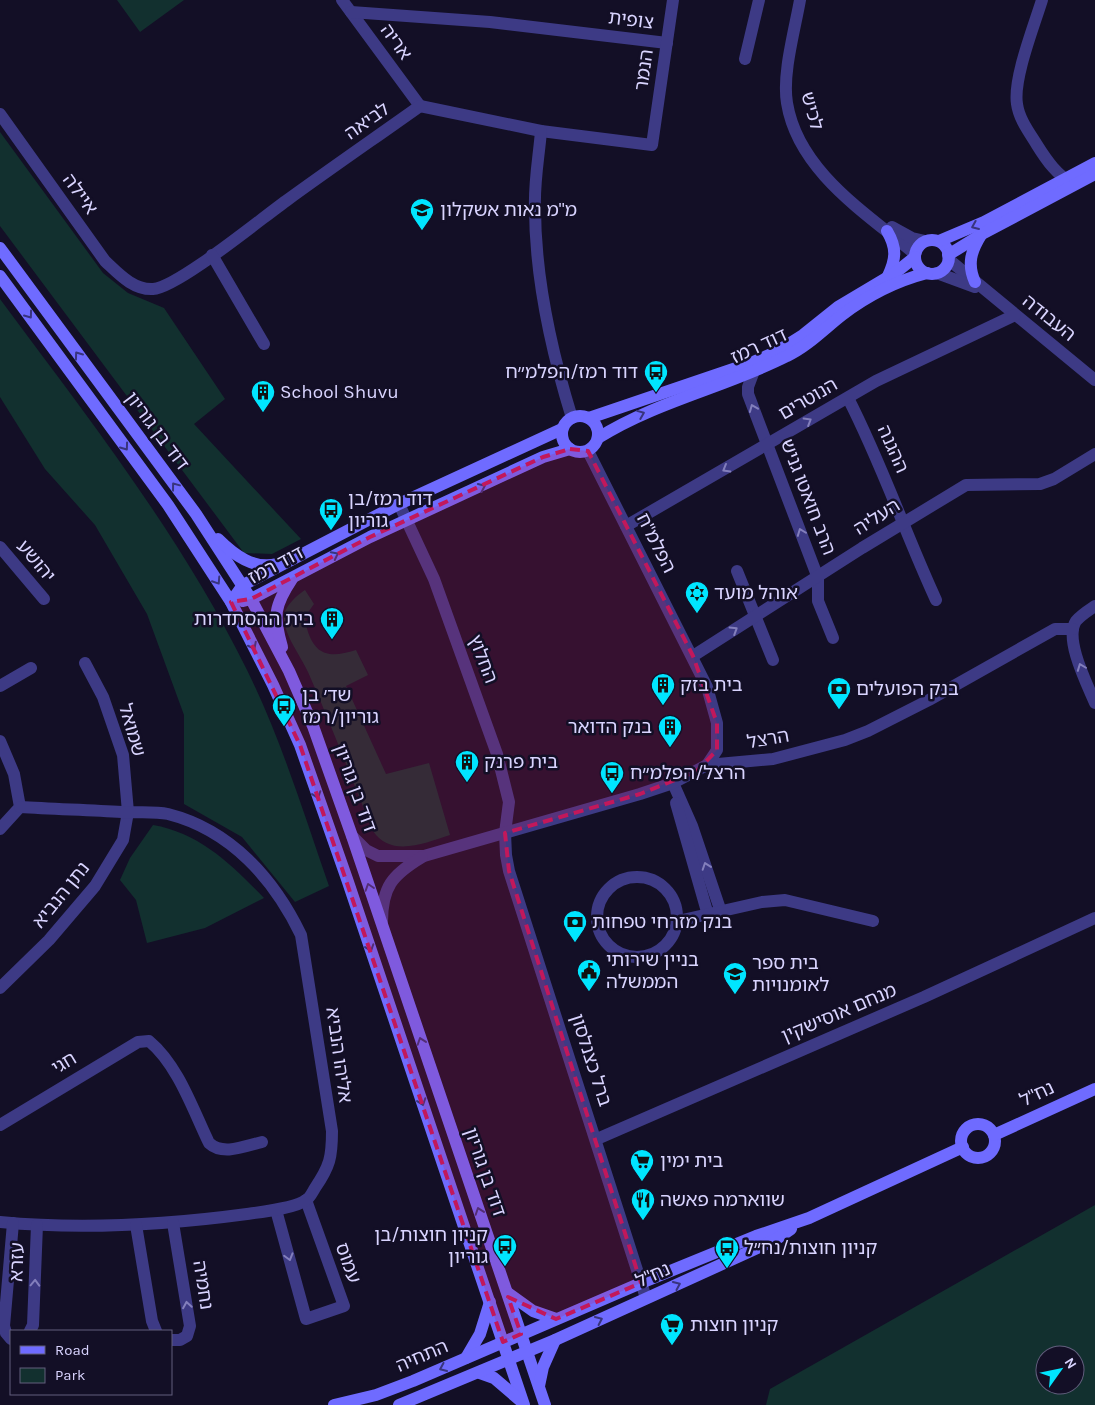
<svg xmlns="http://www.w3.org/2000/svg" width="1095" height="1405" viewBox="0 0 1095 1405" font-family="Karla,'Noto Sans Hebrew',sans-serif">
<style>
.green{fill:#12302f;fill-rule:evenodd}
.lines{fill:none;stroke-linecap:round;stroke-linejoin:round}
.street{stroke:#3d3a85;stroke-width:12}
.secondary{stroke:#6f6bff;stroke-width:12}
.oneway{stroke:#38347d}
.oneway2{stroke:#837fbc}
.marked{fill:#c2185b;fill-opacity:0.2;stroke:#c2185b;stroke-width:4;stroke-dasharray:10 6;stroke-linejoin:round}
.labels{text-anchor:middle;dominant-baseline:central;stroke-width:5;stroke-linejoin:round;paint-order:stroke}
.street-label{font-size:19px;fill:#d9d4ff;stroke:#130f26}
.poi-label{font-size:19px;fill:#d9d4ff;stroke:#130f26;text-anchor:start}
</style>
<rect width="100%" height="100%" fill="#130f26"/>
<!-- green -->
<g class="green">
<polygon points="117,0 184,0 140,32"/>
<polygon points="0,132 103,273 128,293 164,308 225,399 194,424 301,539 272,554 244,553 0,226"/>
<path d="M0,299C89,419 181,536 247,670C281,739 304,814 329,886L295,902L242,837L184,804V715L147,614L95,525L45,469L0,397Z"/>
<path d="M305,590L314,604C312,607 307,613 306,617C304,621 307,628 308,632C317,658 333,657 356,650L368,675L346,686L386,774L429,763L450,835C425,843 391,858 373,831C351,778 331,724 308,672C301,656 283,634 284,616C285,606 297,595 305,590Z"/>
<path d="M153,825C200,833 232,865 264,898L205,928L147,943L136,900L120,880L130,858Z"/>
<path d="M1095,1205V1405H766L770,1389ZM1045,1355H1075V1385H1045Z"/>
</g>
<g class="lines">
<!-- street -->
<g class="street">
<polyline points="342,0 420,106"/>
<path d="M800,0C795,29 782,74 787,103C798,171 866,213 915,254"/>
<path d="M1042,0C1034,26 1013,79 1017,104C1019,119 1029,132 1037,145C1047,161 1057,175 1073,184"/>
<polyline points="351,12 490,22 667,43"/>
<polyline points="745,59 759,0"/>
<path d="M0,114L105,261C119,274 133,290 153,289C177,288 262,218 286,201C330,169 375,138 420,106L541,131L652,145L673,0"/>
<path d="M541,131C539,156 534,182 535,207C535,278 551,350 572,418"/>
<polyline points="892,227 912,238 925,241"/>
<polyline points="212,255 264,344"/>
<polyline points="948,259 1095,380"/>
<polyline points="937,273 975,287"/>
<polyline points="754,371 748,387 748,394 818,578 818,601 833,638"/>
<path d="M848,398C882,464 905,533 936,600"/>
<polyline points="588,451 707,687 717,723 717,750 707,765"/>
<polyline points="399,504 434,579 497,754 509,802 505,833 506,855 509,871 646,1298"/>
<polyline points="626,526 876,381 1015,315"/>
<polyline points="0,547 44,599"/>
<polyline points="737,571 773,660"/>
<path d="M1095,606C1089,610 1081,615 1076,621C1064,639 1087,684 1095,703"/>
<polyline points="693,656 862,548 966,485 1040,484 1054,479 1095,454"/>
<polyline points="0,686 31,668"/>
<polyline points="0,741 14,774 20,807 0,829"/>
<polyline points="673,783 692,826 721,912"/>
<polyline points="676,803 708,915"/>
<polyline points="352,836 366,850 378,856 424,856 640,794 673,783 707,765 773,759 845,740 868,731 929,700 1055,629 1073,629"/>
<circle cx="637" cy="917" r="40"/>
<polyline points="678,921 762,902 785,900 873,921"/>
<path d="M382,922C382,887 392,875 422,857"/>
<polyline points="0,988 49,940 95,886 123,840 128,812 123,755 103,697 85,663"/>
<path d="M0,1125L138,1042L149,1041C178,1065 193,1110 209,1143C223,1156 245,1146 262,1142"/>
<polyline points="597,1139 924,997 1095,918"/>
<polyline points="276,1210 306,1319 344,1306 306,1200"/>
<path d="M0,1222C83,1230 165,1225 247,1214C261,1212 296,1208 306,1200C310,1198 313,1191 315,1188C330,1166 332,1157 332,1131L301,935C274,879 231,830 168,814C154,811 137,813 122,812C88,810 54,809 20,807"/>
<polyline points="136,1225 152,1321 156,1331"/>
<polyline points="30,1331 33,1325 37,1225"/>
<polyline points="11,1339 6,1333 4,1326 13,1223"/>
<polyline points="171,1340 180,1340 187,1336 190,1326 173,1223"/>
</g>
<!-- secondary -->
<g class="secondary">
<path d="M887,231C897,248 896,259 888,276"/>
<circle cx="932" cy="257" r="17"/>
<polyline points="939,241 984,222 1095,163"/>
<polyline points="0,248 196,514 251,599 289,671 313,726 352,836 545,1405"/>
<polyline points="948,255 982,234 1095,174"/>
<polyline points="0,276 168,505 231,602 273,685 300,745 347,879 524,1405"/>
<path d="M975,282C967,264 971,251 981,235"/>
<circle cx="580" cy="434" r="18"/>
<polyline points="589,418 751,363 776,352 803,335 838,307 895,273 915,257"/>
<path d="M598,438C657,401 726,387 787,356C808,346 824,329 842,315C867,296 896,281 927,273"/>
<path d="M218,539C234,555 254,570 277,564"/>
<polyline points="243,601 251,599 370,537 543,457 570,449"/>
<polyline points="231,602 243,585 399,504 562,429"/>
<path d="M282,647C273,616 274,606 292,579"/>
<circle cx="978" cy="1141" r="17"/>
<polyline points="994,1135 1095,1089"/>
<polyline points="508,1293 533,1311 556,1319"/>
<polyline points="466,1358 480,1334 490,1302"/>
<polyline points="480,1373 494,1378 522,1402"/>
<polyline points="539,1386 543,1367 555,1340"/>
<polyline points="334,1405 376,1395 413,1381 641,1283 756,1236 809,1218 963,1147"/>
<polyline points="399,1405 555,1340 775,1240 791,1229"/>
</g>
</g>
<!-- one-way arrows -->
<defs><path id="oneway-chevron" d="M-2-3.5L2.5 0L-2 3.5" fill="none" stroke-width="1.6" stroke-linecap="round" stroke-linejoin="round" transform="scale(1.25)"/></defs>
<g class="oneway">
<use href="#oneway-chevron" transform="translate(975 226) rotate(157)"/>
<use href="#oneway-chevron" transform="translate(29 315) rotate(54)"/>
<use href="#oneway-chevron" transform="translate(78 355) rotate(-126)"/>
<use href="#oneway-chevron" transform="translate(641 414) rotate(-22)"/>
<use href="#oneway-chevron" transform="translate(125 447) rotate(54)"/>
<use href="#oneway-chevron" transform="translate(175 486) rotate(-127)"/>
<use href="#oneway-chevron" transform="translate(482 487) rotate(-25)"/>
<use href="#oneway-chevron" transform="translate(335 555) rotate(-27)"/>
<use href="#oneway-chevron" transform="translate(217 581) rotate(57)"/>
<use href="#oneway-chevron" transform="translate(253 646) rotate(63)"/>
<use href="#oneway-chevron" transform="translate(317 795) rotate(71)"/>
<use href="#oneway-chevron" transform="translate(369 887) rotate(-108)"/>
<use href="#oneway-chevron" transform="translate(370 948) rotate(71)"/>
<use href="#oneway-chevron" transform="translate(421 1041) rotate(-109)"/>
<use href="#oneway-chevron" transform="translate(422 1102) rotate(71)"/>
<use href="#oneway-chevron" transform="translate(479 1211) rotate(-109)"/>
<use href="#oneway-chevron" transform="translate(677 1285) rotate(-24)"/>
<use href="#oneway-chevron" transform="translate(599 1320) rotate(-25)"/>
<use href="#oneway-chevron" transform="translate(443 1368) rotate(156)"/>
</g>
<g class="oneway2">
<use href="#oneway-chevron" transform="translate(753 408) rotate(-112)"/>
<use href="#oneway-chevron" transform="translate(808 421) rotate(-31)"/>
<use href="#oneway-chevron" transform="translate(726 469) rotate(150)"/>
<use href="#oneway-chevron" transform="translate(801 532) rotate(-111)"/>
<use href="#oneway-chevron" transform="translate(734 630) rotate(-32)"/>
<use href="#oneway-chevron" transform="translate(1081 667) rotate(-111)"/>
<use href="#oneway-chevron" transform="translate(706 866) rotate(-109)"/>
<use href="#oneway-chevron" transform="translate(289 1257) rotate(74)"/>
<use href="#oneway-chevron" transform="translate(35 1283) rotate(-88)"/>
<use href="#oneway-chevron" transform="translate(187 1305) rotate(-99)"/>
</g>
<!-- marked area -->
<path class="marked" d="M570,449L588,451L693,656L717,723V750L697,771L640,794L505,833L509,871L641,1283L556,1319L508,1297L521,1334L503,1342L300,745L231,602L251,599L370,537L543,457Z"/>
<!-- icons -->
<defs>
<g id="school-pin" transform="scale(1.25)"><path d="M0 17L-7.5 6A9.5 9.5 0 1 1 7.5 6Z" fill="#00e5ff" stroke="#130f26"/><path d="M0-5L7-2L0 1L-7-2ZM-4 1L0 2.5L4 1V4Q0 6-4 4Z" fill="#111"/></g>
<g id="bus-pin" transform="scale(1.25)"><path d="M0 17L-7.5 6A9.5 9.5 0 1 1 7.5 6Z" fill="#00e5ff" stroke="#130f26"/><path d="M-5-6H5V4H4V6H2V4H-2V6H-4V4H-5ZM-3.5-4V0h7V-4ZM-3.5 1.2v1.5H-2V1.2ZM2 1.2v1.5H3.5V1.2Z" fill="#111"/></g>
<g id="building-pin" transform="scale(1.25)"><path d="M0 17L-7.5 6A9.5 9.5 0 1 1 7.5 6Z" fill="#00e5ff" stroke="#130f26"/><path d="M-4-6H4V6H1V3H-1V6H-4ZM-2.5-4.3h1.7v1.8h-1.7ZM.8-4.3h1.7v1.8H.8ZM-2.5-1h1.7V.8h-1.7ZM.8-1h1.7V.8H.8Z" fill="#111"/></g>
<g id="synagogue-pin" transform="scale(1.25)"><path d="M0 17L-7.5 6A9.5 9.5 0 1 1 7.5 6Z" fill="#00e5ff" stroke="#130f26"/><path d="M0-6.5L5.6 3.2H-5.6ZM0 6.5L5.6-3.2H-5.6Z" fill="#111"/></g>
<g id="bank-pin" transform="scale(1.25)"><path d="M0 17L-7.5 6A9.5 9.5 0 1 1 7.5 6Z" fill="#00e5ff" stroke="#130f26"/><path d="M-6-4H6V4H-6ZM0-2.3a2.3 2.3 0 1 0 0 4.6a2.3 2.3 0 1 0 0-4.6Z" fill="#111"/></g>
<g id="civic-pin" transform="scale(1.25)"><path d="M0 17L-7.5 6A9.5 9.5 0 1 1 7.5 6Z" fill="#00e5ff" stroke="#130f26"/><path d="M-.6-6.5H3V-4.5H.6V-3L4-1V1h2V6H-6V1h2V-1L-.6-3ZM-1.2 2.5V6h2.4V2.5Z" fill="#111"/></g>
<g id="supermarket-pin" transform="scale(1.25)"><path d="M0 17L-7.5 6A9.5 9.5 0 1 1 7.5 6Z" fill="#00e5ff" stroke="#130f26"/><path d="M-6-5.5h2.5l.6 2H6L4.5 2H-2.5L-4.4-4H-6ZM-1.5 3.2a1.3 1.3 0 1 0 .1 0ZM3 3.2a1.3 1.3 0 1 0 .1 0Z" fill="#111"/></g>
<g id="restaurant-pin" transform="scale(1.25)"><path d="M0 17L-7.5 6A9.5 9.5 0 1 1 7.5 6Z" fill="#00e5ff" stroke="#130f26"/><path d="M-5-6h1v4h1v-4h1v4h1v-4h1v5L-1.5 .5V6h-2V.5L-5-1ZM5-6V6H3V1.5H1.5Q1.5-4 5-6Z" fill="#111"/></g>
</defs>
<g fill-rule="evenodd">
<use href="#school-pin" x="422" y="210"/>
<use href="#bus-pin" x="656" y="372"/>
<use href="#building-pin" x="263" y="392"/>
<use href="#bus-pin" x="331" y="510"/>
<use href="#synagogue-pin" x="697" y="593"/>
<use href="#building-pin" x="332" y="619"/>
<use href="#building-pin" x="663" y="685"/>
<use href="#bank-pin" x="839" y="689"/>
<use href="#bus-pin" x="284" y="706"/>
<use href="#building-pin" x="670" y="727"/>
<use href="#building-pin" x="467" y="762"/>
<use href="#bus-pin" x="612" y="773"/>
<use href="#bank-pin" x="575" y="922"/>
<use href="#civic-pin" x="589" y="971"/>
<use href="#school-pin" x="735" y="974"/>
<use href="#supermarket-pin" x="642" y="1161"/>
<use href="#restaurant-pin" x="643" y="1200"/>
<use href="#bus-pin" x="505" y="1246"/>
<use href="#bus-pin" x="727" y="1248"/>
<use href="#supermarket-pin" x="672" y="1325"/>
</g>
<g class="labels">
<!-- street labels -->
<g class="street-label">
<text transform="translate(631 20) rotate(7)">צופית</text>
<text transform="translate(396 42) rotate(54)">אריה</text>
<text transform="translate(644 70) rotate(-82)">הנמר</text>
<text transform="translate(812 111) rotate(74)">לכיש</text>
<text transform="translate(367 121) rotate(-35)">לביאה</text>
<text transform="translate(80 194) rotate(54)">איילה</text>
<text transform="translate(1049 318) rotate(39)">העבודה</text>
<text transform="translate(759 346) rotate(-25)">דוד רמז</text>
<text transform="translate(808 399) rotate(-30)">הנוטרים</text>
<text transform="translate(157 431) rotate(53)">דוד בן גוריון</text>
<text transform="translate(893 449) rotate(66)">ההגנה</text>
<text transform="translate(808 497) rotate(69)">הרב חואטו גניש</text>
<text transform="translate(877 517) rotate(-32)">העליה</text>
<text transform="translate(656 543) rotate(63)">הפלמ"ח</text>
<text transform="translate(36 561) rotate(50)">יהושע</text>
<text transform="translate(276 565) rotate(-28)">דוד רמז</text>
<text transform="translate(483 659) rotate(69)">החלוץ</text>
<text transform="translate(132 730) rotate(74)">שמואל</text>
<text transform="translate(768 739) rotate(-10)">הרצל</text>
<text transform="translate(355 788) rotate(70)">דוד בן גוריון</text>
<text transform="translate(61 895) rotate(-51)">נתן הנביא</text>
<text transform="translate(839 1013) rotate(-23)">מנחם אוסישקין</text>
<text transform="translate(339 1055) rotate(82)">אליהו הנביא</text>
<text transform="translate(591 1060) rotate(72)">ברל כצנלסון</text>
<text transform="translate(64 1063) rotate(-31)">חגי</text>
<text transform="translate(1037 1094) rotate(-25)">נח"ל</text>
<text transform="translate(485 1172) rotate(71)">דוד בן גוריון</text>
<text transform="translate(17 1262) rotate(-88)">עזרא</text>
<text transform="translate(348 1263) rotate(70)">עמוס</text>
<text transform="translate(653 1275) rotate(-24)">נח"ל</text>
<text transform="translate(203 1285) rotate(81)">נחמיה</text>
<text transform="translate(422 1356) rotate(-23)">התחיה</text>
</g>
<!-- poi labels -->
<g class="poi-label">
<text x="440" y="210">מ"מ נאות אשקלון</text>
<text x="638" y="372" text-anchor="end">דוד רמז/הפלמ״ח</text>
<text x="280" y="392">School Shuvu</text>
<text x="348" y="499">דוד רמז/בן<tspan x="348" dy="22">גוריון</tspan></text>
<text x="714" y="593">אוהל מועד</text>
<text x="314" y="619" text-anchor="end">בית ההסתדרות</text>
<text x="680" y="685">בית בזק</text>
<text x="856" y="689">בנק הפועלים</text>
<text x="302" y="695">שד׳ בן<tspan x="302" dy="22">גוריון/רמז</tspan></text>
<text x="652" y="727" text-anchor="end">בנק הדואר</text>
<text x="484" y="762">בית פרנק</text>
<text x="630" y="773">הרצל/הפלמ״ח</text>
<text x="592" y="922">בנק מזרחי טפחות</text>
<text x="606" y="960">בניין שירותי<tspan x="606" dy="22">הממשלה</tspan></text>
<text x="752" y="963">בית ספר<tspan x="752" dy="22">לאומנויות</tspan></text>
<text x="660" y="1161">בית ימין</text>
<text x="660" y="1200">שווארמה פאשה</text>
<text x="488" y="1235" text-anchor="end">קניון חוצות/בן<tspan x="488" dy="22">גוריון</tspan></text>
<text x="744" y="1248">קניון חוצות/נח״ל</text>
<text x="690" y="1325">קניון חוצות</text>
</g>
</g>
<!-- legend -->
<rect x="10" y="1330" width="162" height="65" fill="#130f26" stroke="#625e7d"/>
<rect x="20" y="1346" width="25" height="8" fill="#6f6bff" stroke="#625e7d"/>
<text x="55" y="1355" font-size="15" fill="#d9d4ff">Road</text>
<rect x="20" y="1368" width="25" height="15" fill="#12302f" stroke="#625e7d"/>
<text x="55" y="1380" font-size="15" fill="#d9d4ff">Park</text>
<!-- north arrow -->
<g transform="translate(1060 1370) rotate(57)"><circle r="24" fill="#130f26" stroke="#625e7d"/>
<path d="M0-4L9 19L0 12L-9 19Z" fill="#00e5ff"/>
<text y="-8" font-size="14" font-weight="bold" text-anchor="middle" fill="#d9d4ff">N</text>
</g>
</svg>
